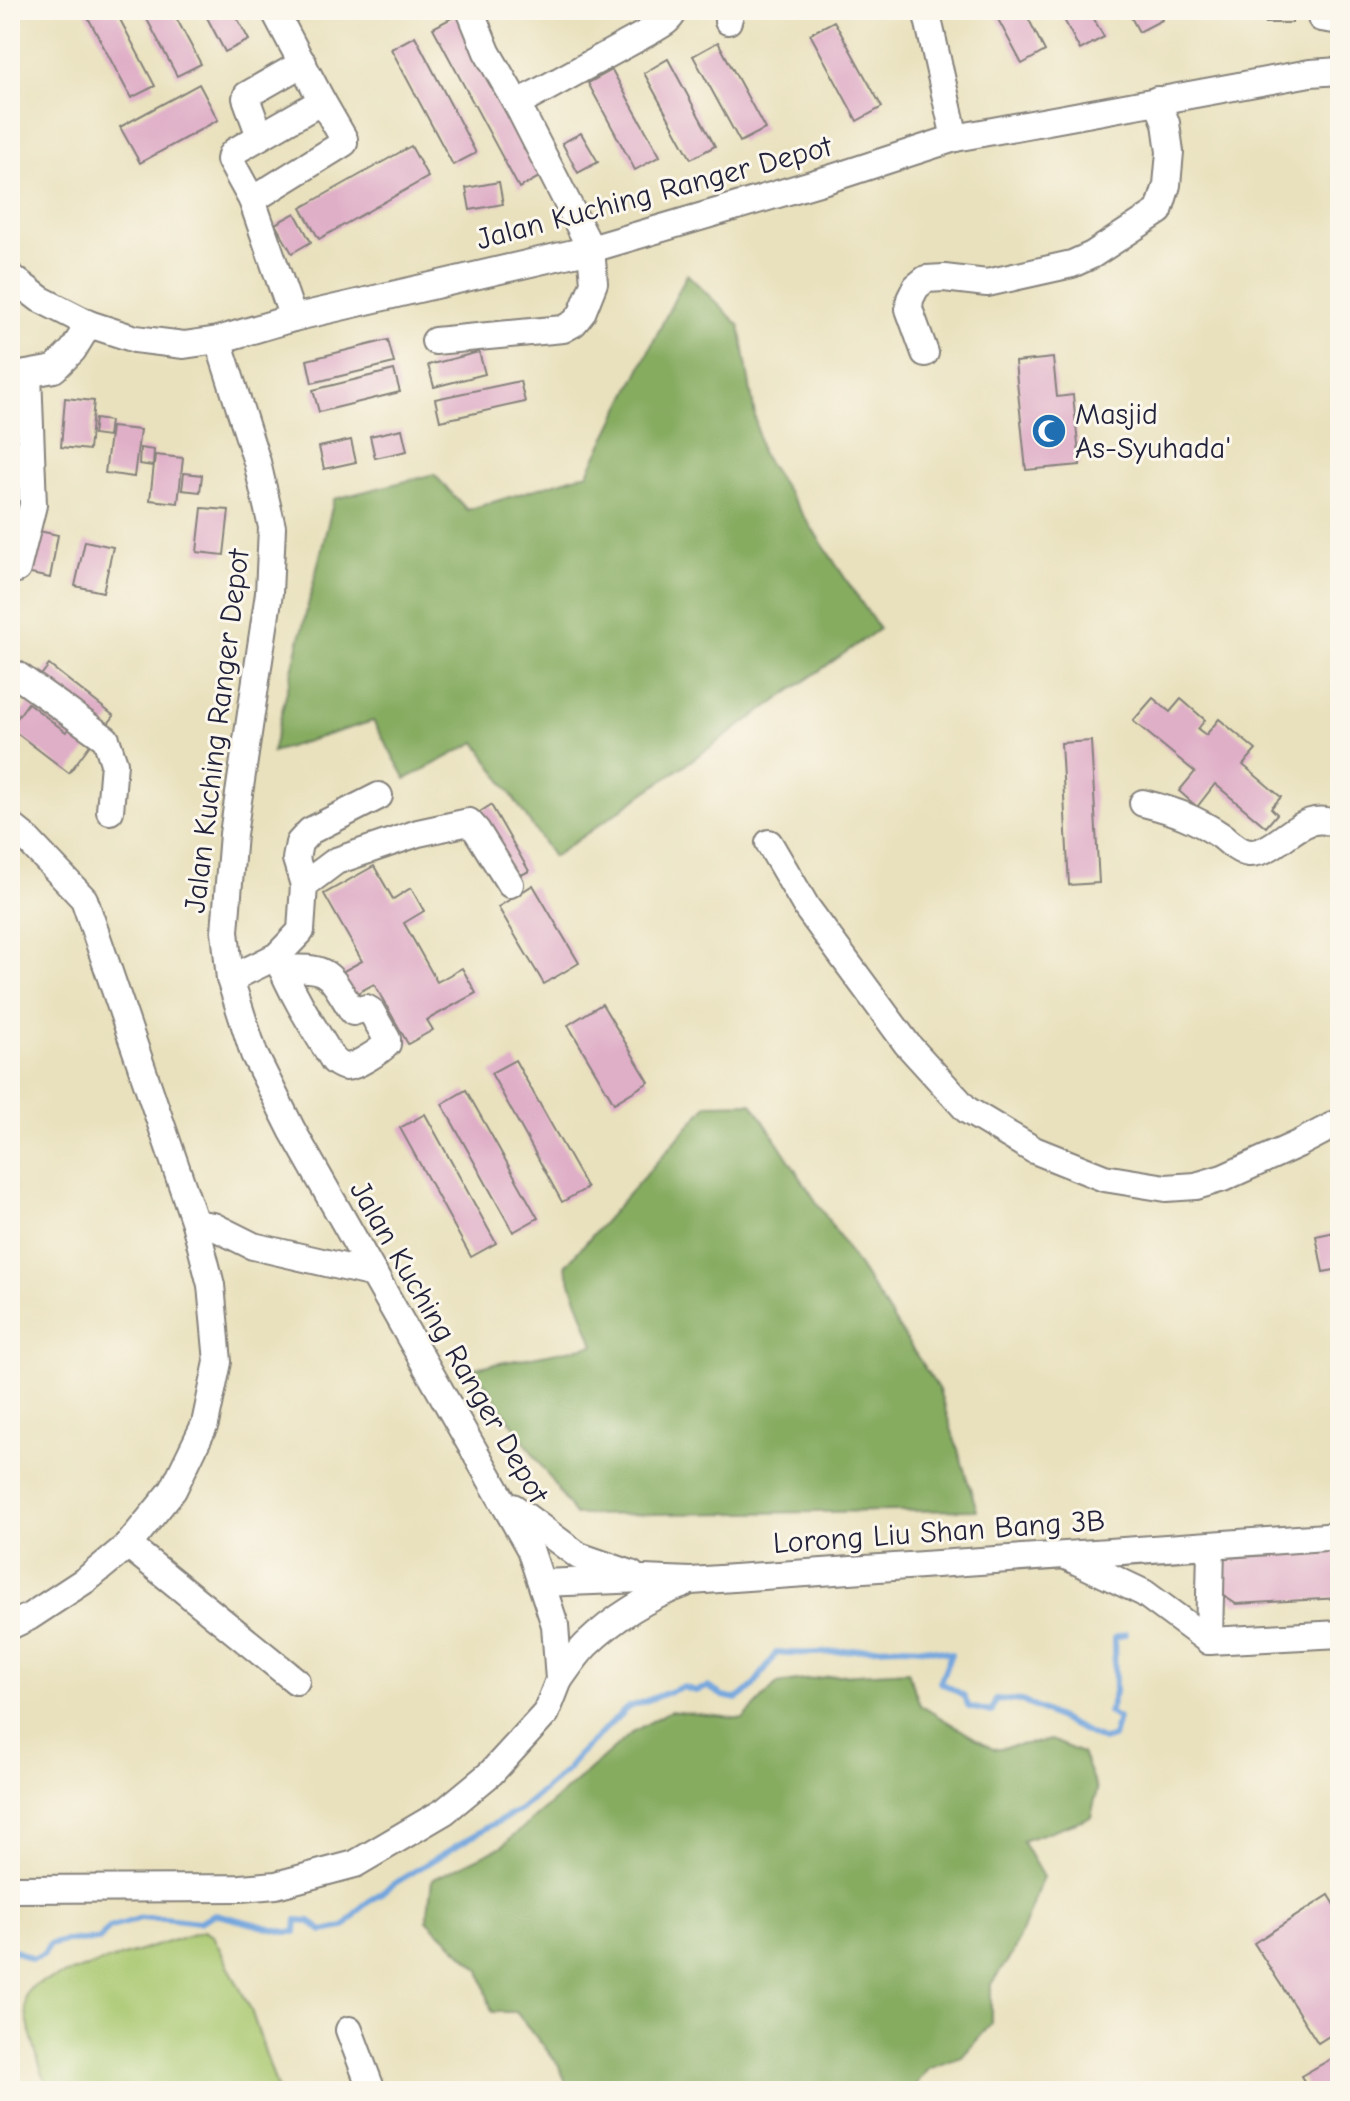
<svg xmlns="http://www.w3.org/2000/svg" width="1350" height="2101" viewBox="0 0 1350 2101" font-family="'Comic Neue',sans-serif">
<style>
.green{fill:#a8c76e;stroke:#657454;stroke-width:2}
.forest{fill:#86ac61;stroke:#54674e;stroke-width:2}
.lines{fill:none;stroke-linecap:round;stroke-linejoin:round}
.stream{stroke:#71a4dd;stroke-width:6}
.building{fill:#dfaec7}
.minor-casing{stroke:#86827c;stroke-width:30}
.minor{stroke:#fff;stroke-width:26}
.labels{text-anchor:middle;dominant-baseline:central;stroke-width:6;stroke-linejoin:round;paint-order:stroke}
.street-label{font-size:30px;fill:#22223b;stroke:#fbf7ec}
.poi-label{font-size:30px;fill:#22223b;stroke:#fbf7ec;text-anchor:start}
</style>
<rect width="100%" height="100%" fill="#fbf7ec"/>
<filter id="ink" filterUnits="userSpaceOnUse"><feTurbulence type="fractalNoise" baseFrequency=".0125" numOctaves="2"/><feDisplacementMap in="SourceGraphic" scale="16" xChannelSelector="R" yChannelSelector="G"/><feConvolveMatrix kernelMatrix="1 2 1 2 8 2 1 2 1" color-interpolation-filters="sRGB"/></filter>
<filter id="wash" filterUnits="userSpaceOnUse"><feTurbulence type="fractalNoise" baseFrequency=".006" numOctaves="4" result="noise"/><feDisplacementMap in="SourceGraphic" scale="32" xChannelSelector="R" yChannelSelector="G"/><feGaussianBlur stdDeviation="1.8" result="paint"/><feColorMatrix in="noise" values="0 0 0 0 0 0 0 0 0 0 0 0 0 0 0 0 0 1.4 0 .05"/><feComposite in="paint" operator="in"/></filter>
<g filter="url(#wash)">
<rect width="100%" height="100%" fill="#e9e1bd"/>
<!-- green -->
<path class="green" d="M203,1931L213,1936L251,2010L278,2091H49C42,2073 21,2011 26,1995C29,1986 38,1984 47,1980Z"/>
<!-- forest -->
<g class="forest">
<polygon points="687,274 740,326 761,452 879,629 553,857 476,742 406,779 373,721 272,752 334,499 434,474 467,510 588,473"/>
<polygon points="752,1103 939,1390 977,1510 575,1515 474,1368 594,1345 565,1266 708,1104"/>
<polygon points="908,1671 920,1705 993,1749 1051,1740 1082,1753 1097,1790 1091,1817 1022,1841 1043,1877 1013,1953 991,1984 991,2024 962,2057 928,2069 911,2091 570,2091 558,2064 516,2012 492,2012 480,1970 427,1920 432,1880 502,1846 634,1731 670,1711 743,1719 777,1684 839,1675"/>
</g>
<g class="lines">
<!-- stream -->
<path class="stream" d="M10,1948L32,1959L43,1955L49,1945L64,1941L99,1940L109,1928L141,1918H164L199,1922L215,1914L285,1932H296L297,1920L309,1921L323,1931L344,1927L364,1905L395,1883L486,1828L520,1810L567,1770L576,1757L627,1708L682,1687L696,1691L708,1687L723,1696L737,1699C756,1688 764,1669 777,1652C835,1659 895,1636 951,1654L940,1682L963,1695L969,1707L992,1712L996,1699L1022,1701L1103,1740L1113,1737L1118,1718L1109,1713L1115,1692L1114,1638L1126,1634"/>
</g>
<g id="blocks">
<!-- building -->
<g class="building">
<polygon points="84,10 115,10 155,86 131,98"/>
<polygon points="142,10 172,10 201,64 177,76"/>
<polygon points="203,10 233,10 249,40 225,52"/>
<polygon points="993,10 1024,10 1045,51 1022,64"/>
<polygon points="1059,10 1089,10 1104,37 1080,50"/>
<polygon points="1127,10 1157,10 1162,20 1139,32"/>
<rect x="1265" y="10" width="27" height="13"/>
<polygon points="457,15 543,175 519,188 433,28"/>
<polygon points="834,21 882,107 857,121 810,34"/>
<polygon points="415,36 476,153 453,165 391,49"/>
<polygon points="718,42 765,129 740,142 693,56"/>
<polygon points="668,59 715,146 691,159 644,73"/>
<polygon points="612,70 660,156 635,170 588,83"/>
<polygon points="199,84 218,120 140,163 120,127"/>
<polygon points="581,133 598,162 578,173 562,143"/>
<polygon points="411,146 428,177 319,239 301,208"/>
<polygon points="499,182 503,204 470,210 466,188"/>
<polygon points="295,213 311,242 292,253 275,224"/>
<polygon points="388,340 394,363 312,383 307,360"/>
<polygon points="479,352 485,374 434,387 428,365"/>
<polygon points="1053,358 1057,397 1073,395 1080,465 1026,470 1015,362"/>
<polygon points="394,370 400,392 319,412 313,390"/>
<polygon points="520,381 525,402 440,421 435,399"/>
<polygon points="65,398 94,401 89,450 61,447"/>
<polygon points="95,419 110,421 108,437 93,435"/>
<polygon points="111,427 140,430 134,477 105,473"/>
<polygon points="402,429 407,451 375,458 370,436"/>
<polygon points="351,440 356,462 324,469 319,447"/>
<polygon points="140,448 154,450 153,466 139,464"/>
<polygon points="155,455 183,458 178,503 150,500"/>
<polygon points="184,473 202,475 200,492 182,490"/>
<polygon points="202,508 229,510 224,555 197,552"/>
<polygon points="34,530 58,535 50,578 26,573"/>
<polygon points="85,541 113,547 103,592 75,586"/>
<polygon points="49,665 114,716 104,729 39,678"/>
<polygon points="1153,698 1170,712 1181,699 1205,720 1198,729 1206,735 1219,719 1256,750 1243,765 1281,797 1271,808 1277,814 1266,827 1215,784 1197,807 1179,791 1195,772 1133,721"/>
<polygon points="28,703 66,732 71,725 92,742 69,773 10,728"/>
<polygon points="1091,741 1099,883 1069,885 1061,743"/>
<polygon points="491,805 529,871 516,878 478,813"/>
<polygon points="374,866 393,899 411,888 424,911 404,923 437,982 462,968 476,993 427,1020 433,1030 408,1044 374,984 352,996 340,973 362,961 324,894"/>
<polygon points="533,885 579,963 544,984 498,907"/>
<polygon points="602,1004 649,1082 614,1103 568,1025"/>
<polygon points="515,1060 587,1188 562,1202 491,1073"/>
<polygon points="466,1090 538,1218 513,1232 442,1104"/>
<polygon points="425,1114 496,1243 471,1257 400,1128"/>
<polygon points="1340,1231 1340,1269 1323,1272 1316,1236"/>
<polygon points="1340,1542 1340,1598 1236,1604 1227,1598 1220,1589 1219,1559 1225,1551"/>
<polygon points="1329,1895 1340,1913 1340,2029 1318,2043 1254,1943"/>
<polygon points="1340,2054 1340,2091 1310,2091 1301,2076"/>
</g>
</g>
</g>
<g filter="url(#ink)">
<use href="#blocks" fill-opacity="0" stroke="#86827c" stroke-width="2"/>
<g class="lines">
<!-- minor casing -->
<g class="minor-casing">
<g id="minor">
<polyline points="926,10 955,138"/>
<polyline points="1320,10 1321,18 1340,21"/>
<polyline points="728,21 731,10"/>
<path d="M517,104L656,28C663,24 672,19 674,10"/>
<polyline points="260,136 246,98 247,95 303,63"/>
<polyline points="252,200 344,143 344,139 322,101 274,10"/>
<polyline points="10,276 40,299 89,324 135,339 184,345 218,340 293,318 591,249 829,179 955,138 1310,73 1340,71"/>
<polyline points="293,318 252,200 230,160 231,155 235,151 322,101"/>
<polyline points="435,341 563,329 574,323 582,313 594,283 591,249 517,104 487,52 470,10"/>
<polyline points="925,353 909,309 910,299 916,287 926,279 944,278 987,283 1072,264 1092,255 1159,211 1167,185 1170,152 1166,123 1157,100"/>
<polyline points="10,377 54,369 73,350 89,324"/>
<polyline points="17,569 33,505 28,374"/>
<polyline points="10,672 17,675 106,739 114,763 110,811"/>
<path d="M1143,803C1175,811 1195,818 1223,837C1230,843 1240,852 1249,853C1281,854 1301,804 1340,826"/>
<polyline points="10,825 25,837 84,899 195,1223 211,1285 218,1362 205,1424 173,1490 128,1545 87,1579 29,1617 10,1626"/>
<polyline points="769,843 807,908 907,1044 967,1110 1034,1150 1104,1178 1166,1188 1196,1186 1223,1178 1298,1144 1340,1122"/>
<polyline points="304,885 296,859 299,843 310,831 379,796"/>
<path d="M277,956C291,993 313,1027 334,1061C338,1064 341,1066 346,1067C356,1067 380,1051 387,1044V1039L371,1011L366,1008L353,1012C328,973 331,966 282,969"/>
<polyline points="230,979 277,956 301,931 304,885 336,861 418,833 469,822 477,831 510,884"/>
<polyline points="195,1223 213,1226 253,1246 374,1274"/>
<polyline points="513,1507 579,1556 631,1574"/>
<polyline points="128,1545 296,1681"/>
<polyline points="1068,1557 1144,1593 1209,1641 1340,1634"/>
<polyline points="542,1583 644,1579 691,1581 1340,1536"/>
<polyline points="1209,1641 1211,1546"/>
<path d="M559,1680C567,1669 576,1655 586,1645C614,1618 648,1597 684,1584"/>
<polyline points="10,1889 241,1888 276,1885 355,1864 445,1811 491,1773 546,1713 559,1680 555,1625 530,1549 292,1130 254,1054 230,979 225,931 233,834 269,593 272,527 257,462 218,340"/>
<polyline points="349,2030 372,2091"/>
</g>
</g>
<!-- minor -->
<use href="#minor" class="minor"/>
</g>
</g>
<!-- icons -->
<defs>
<g id="mosque-disc" transform="scale(1.8)"><circle r="9.5" fill="#1f6fb2" stroke="#fbf7ec"/><path d="M3.5-4.9A6 6 0 1 0 3.5 4.9A5 5 0 1 1 3.5-4.9Z" fill="#fff"/></g>
</defs>
<g fill-rule="evenodd">
<use href="#mosque-disc" x="1049" y="431"/>
</g>
<g class="labels">
<!-- street labels -->
<g class="street-label">
<text transform="translate(654 193) rotate(-15)">Jalan Kuching Ranger Depot</text>
<text transform="translate(217 731) rotate(-83)">Jalan Kuching Ranger Depot</text>
<text transform="translate(449 1342) rotate(60)">Jalan Kuching Ranger Depot</text>
<text transform="translate(939 1532) rotate(-4)">Lorong Liu Shan Bang 3B</text>
</g>
<!-- poi labels -->
<g class="poi-label">
<text x="1075" y="414">Masjid<tspan x="1075" dy="34">As-Syuhada'</tspan></text>
</g>
</g>
<!-- margin -->
<rect width="1350" height="2101" fill="none" stroke="#fbf7ec" stroke-width="40"/>
</svg>
